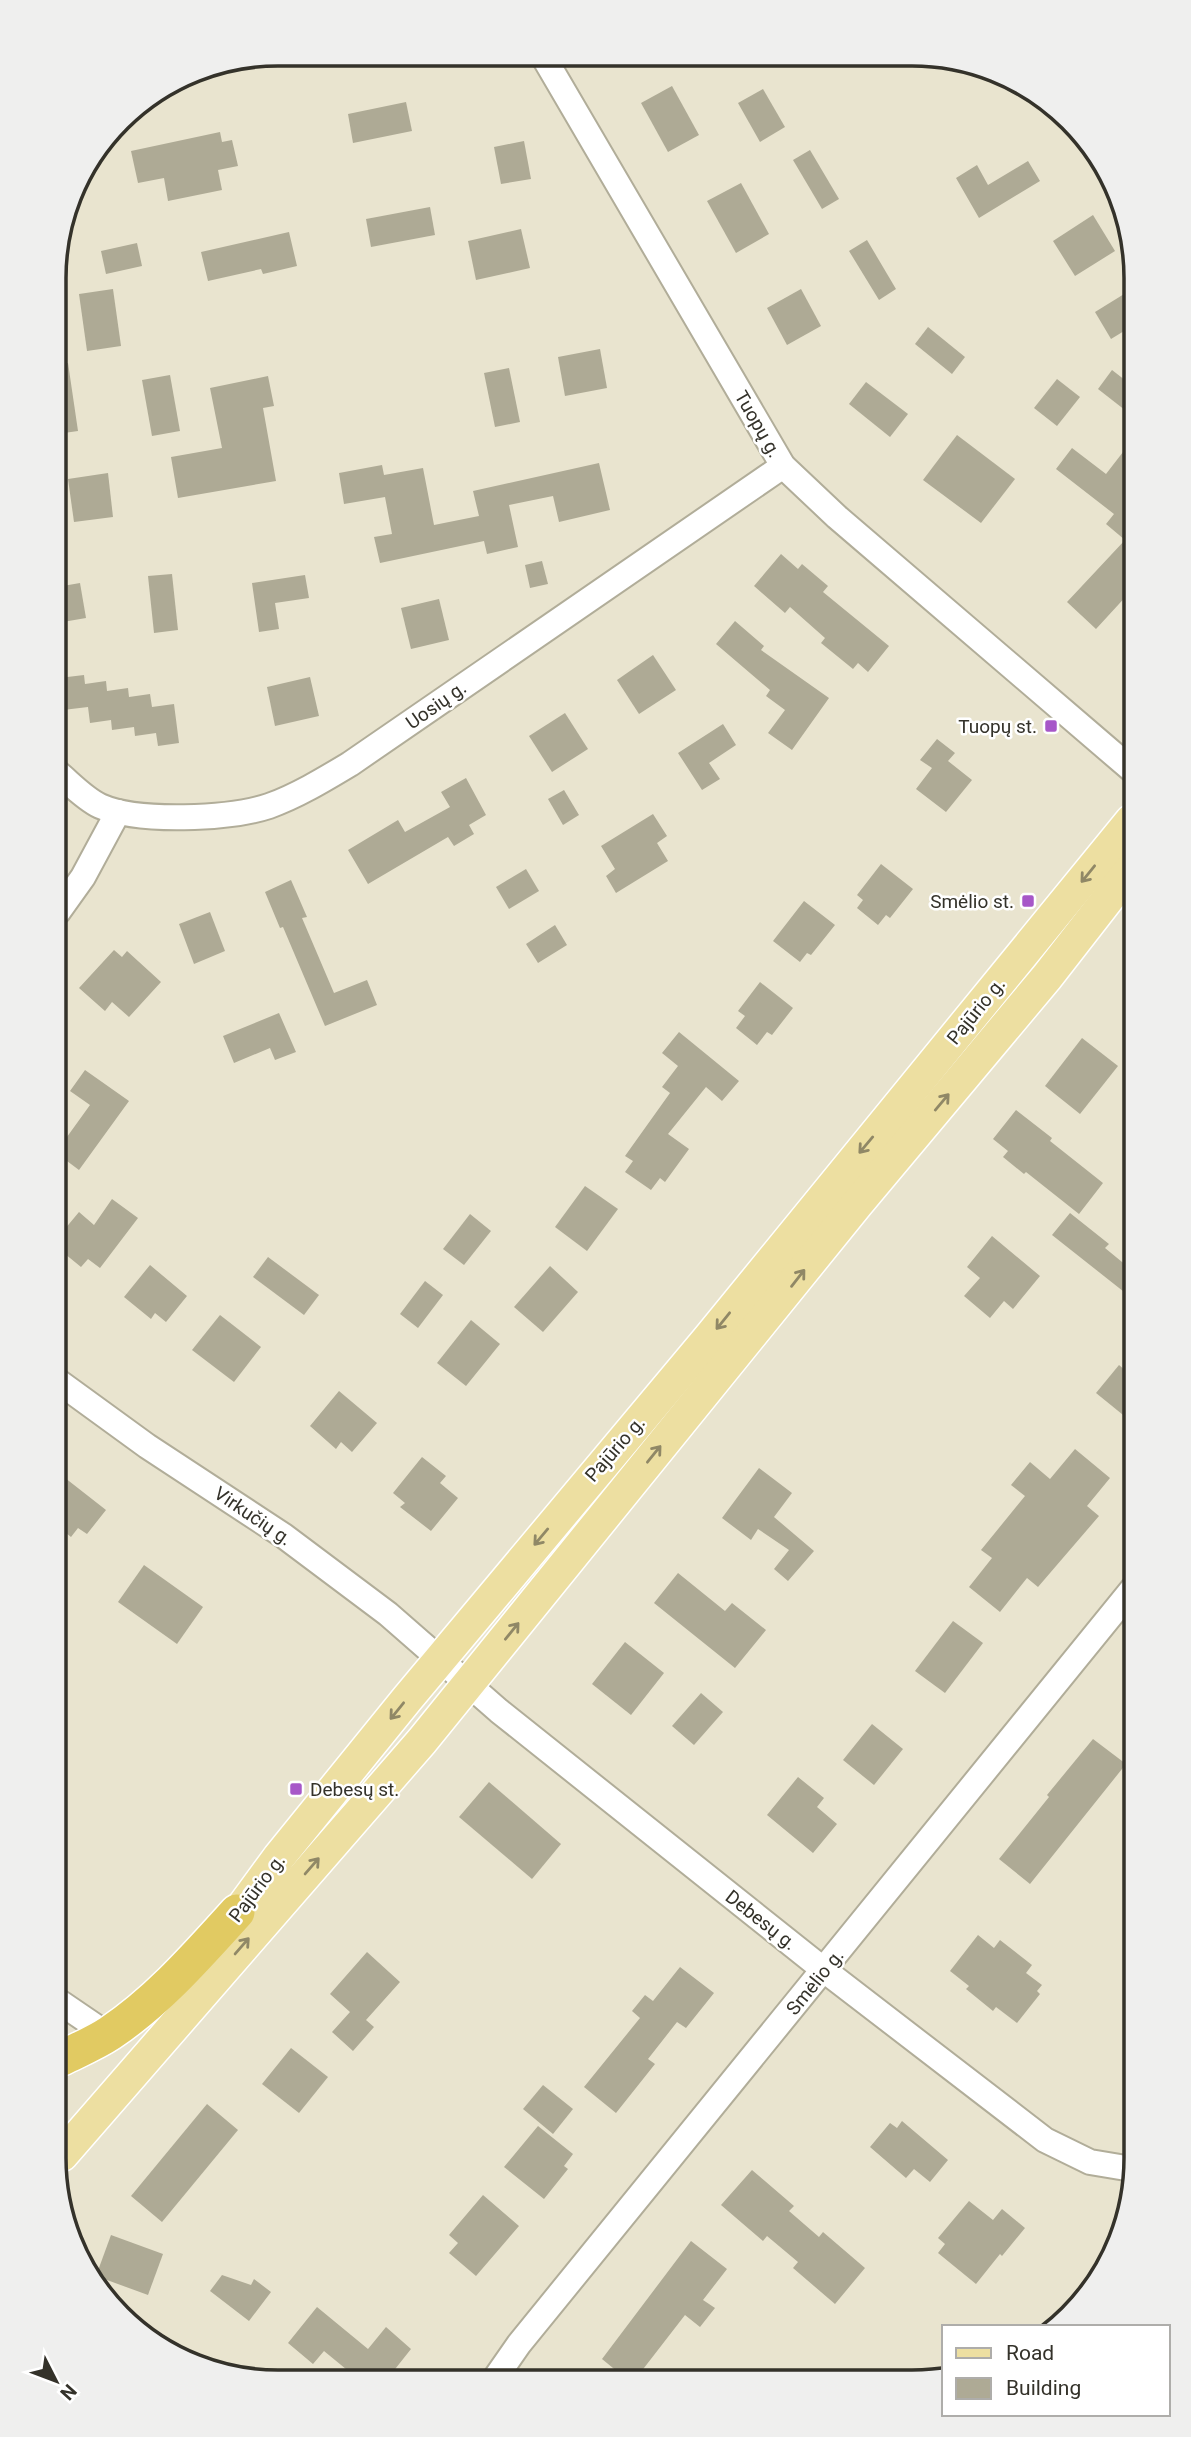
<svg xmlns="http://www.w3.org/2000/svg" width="1191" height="2437" viewBox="0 0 1191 2437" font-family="Roboto,sans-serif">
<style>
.building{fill:#aeaa95}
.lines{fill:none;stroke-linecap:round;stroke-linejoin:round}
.minor-casing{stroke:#b1ad99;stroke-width:28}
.major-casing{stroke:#fff;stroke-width:35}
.highway-casing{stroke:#fff;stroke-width:38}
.minor{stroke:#fff;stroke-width:24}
.major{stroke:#eddfa1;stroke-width:32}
.highway{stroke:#e1ca62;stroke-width:35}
.oneway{stroke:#908866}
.poi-dot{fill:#a757c8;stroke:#fff;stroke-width:2.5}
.labels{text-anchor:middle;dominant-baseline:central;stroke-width:5;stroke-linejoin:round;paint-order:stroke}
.street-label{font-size:19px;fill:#34322a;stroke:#fff}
.poi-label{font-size:19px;fill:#34322a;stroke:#fff;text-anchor:end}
.rim{fill:none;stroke:#34322a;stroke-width:3.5}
</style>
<rect width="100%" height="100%" fill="#e9e4cf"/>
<!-- building -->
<g class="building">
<polygon points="672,86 699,135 668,152 641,103"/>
<polygon points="763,89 785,127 760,142 738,103"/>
<polygon points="406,102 412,131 353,143 348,114"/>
<polygon points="220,132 222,142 232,140 238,166 218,170 222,190 168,201 164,178 138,183 131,151"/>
<polygon points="524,141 531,179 501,184 494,147"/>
<polygon points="810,150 839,199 822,209 793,160"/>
<polygon points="1028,161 1040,181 979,218 956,178 977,165 988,185"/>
<polygon points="741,183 769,234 736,253 707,201"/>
<polygon points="430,207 435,235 371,247 366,219"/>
<polygon points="1093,215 1115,251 1075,276 1053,241"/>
<polygon points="521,229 530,268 476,280 468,241"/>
<polygon points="289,232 297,266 263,274 261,269 208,281 201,252"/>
<polygon points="867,240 896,289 879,300 849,251"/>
<polygon points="137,243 142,266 106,274 101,251"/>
<polygon points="113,289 121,346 87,351 79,294"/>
<polygon points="801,289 821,326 787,345 767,308"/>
<polygon points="1129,291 1129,328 1111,339 1095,312"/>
<polygon points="928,327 965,357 952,374 915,344"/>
<polygon points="600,349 607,388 565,396 558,357"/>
<polygon points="68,363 78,431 57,434 56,364"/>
<polygon points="509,368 520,422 495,427 484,373"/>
<polygon points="1112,370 1130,384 1130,414 1098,389"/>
<polygon points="170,375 180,431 152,436 142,380"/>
<polygon points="268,376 274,406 263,408 276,481 178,498 171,457 222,448 210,388"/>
<polygon points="1057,379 1080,397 1057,426 1034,408"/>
<polygon points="866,382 908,414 890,437 849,404"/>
<polygon points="957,435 1015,479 981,523 923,480"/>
<polygon points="1130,443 1130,592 1096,629 1067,602 1125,540 1106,524 1114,514 1056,469 1072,448 1106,474"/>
<polygon points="599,463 610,510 559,522 553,496 509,505 518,547 487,554 484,541 380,563 374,537 392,534 385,497 344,504 339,473 382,465 384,475 423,468 434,525 479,516 473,491"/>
<polygon points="108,473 113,517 74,522 68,479"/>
<polygon points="781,554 798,569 802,564 828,586 823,592 889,646 868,672 858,663 853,669 821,643 825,638 790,607 785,613 754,586"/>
<polygon points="542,561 548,584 530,588 525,565"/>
<polygon points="172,574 178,630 154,633 148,576"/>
<polygon points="305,575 309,598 275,603 279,629 259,632 252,583"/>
<polygon points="80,583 86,618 57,623 57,587"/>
<polygon points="439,599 449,640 411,649 401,608"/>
<polygon points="735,621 764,646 761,650 829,698 792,750 768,733 785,710 766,696 770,690 716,644"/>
<polygon points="653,655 676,690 639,714 617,680"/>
<polygon points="84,675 85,684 106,681 107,691 128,688 129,697 150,694 152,707 174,704 179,743 158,746 156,733 135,736 134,727 112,730 111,720 90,723 88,707 63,710 59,678"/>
<polygon points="310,677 319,716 275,726 267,687"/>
<polygon points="565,713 588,749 552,772 529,736"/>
<polygon points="723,724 736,745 709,763 720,779 702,790 678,753"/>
<polygon points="937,739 955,753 948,761 972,780 946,812 916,789 932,768 920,760"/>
<polygon points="466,778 486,815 469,825 474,834 454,846 448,837 368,884 348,850 398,820 405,832 450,807 441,792"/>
<polygon points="564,790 579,815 563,825 548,799"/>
<polygon points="653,814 667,836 657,843 668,861 616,893 606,876 615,869 601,846"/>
<polygon points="881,864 913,889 890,918 886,915 878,925 857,908 863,900 857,895"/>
<polygon points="526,869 539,891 509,909 496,887"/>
<polygon points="291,880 307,917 302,918 334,993 367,980 377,1005 325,1026 283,927 280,928 265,892"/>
<polygon points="804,901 835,925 811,955 807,953 800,962 773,941"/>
<polygon points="210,912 225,951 194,964 179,924"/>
<polygon points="555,925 567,945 538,963 526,944"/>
<polygon points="114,950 122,957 127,951 161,982 129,1017 112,1002 105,1011 79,988"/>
<polygon points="760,982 793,1008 772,1035 767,1032 757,1045 736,1028 745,1016 738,1011"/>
<polygon points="279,1013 296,1052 275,1060 270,1048 234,1063 223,1036"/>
<polygon points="679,1032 739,1081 722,1101 706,1087 668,1134 689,1149 665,1182 660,1178 651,1190 625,1172 633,1161 625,1156 670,1093 662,1087 678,1066 662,1053"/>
<polygon points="1082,1038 1118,1066 1080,1114 1045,1086"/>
<polygon points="85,1070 129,1101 79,1170 59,1155 59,1148 90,1105 70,1091"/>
<polygon points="1016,1110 1052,1138 1050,1141 1103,1183 1079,1214 1026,1172 1024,1174 1003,1157 1008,1151 993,1139"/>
<polygon points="585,1186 618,1209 587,1251 555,1227"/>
<polygon points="112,1199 138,1218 100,1268 88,1259 81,1267 59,1249 59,1236 79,1212 94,1225"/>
<polygon points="1070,1213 1109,1244 1105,1248 1133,1271 1133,1299 1052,1235"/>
<polygon points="470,1214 491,1231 464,1265 443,1249"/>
<polygon points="992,1236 1040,1276 1013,1309 1004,1301 990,1318 964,1296 980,1278 967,1267"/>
<polygon points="268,1257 319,1295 304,1315 253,1277"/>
<polygon points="150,1265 187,1296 166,1322 155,1313 151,1319 124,1297"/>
<polygon points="550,1266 578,1292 543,1332 514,1307"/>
<polygon points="425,1281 443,1295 418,1328 400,1314"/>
<polygon points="220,1315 261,1347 234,1382 192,1350"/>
<polygon points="471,1320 500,1344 466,1386 437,1363"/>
<polygon points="1119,1365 1133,1377 1133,1423 1096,1393"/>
<polygon points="339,1391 377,1423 352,1452 341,1442 336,1449 310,1426"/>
<polygon points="1075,1449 1110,1478 1087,1506 1099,1516 1038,1587 1027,1578 1000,1612 969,1587 992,1558 981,1550 1025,1496 1011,1485 1030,1462 1050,1479"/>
<polygon points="422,1457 446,1476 440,1483 458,1498 431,1531 400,1507 405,1503 393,1493"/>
<polygon points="759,1468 792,1493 774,1517 814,1551 788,1581 774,1569 789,1550 758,1529 751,1540 722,1518"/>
<polygon points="60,1474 106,1510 87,1534 78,1528 71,1537 60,1528"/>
<polygon points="144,1565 203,1607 177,1644 118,1602"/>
<polygon points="678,1573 725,1611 732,1603 766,1630 735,1668 654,1603"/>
<polygon points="953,1621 983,1643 945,1693 915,1671"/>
<polygon points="625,1642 664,1673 631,1715 592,1684"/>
<polygon points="701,1693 723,1712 694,1745 672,1726"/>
<polygon points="872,1724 903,1749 874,1785 843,1760"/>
<polygon points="1093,1739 1126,1764 1030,1884 999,1859 1049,1797 1047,1795"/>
<polygon points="798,1777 824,1798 817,1807 837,1824 813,1853 767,1815"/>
<polygon points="489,1782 561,1844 532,1879 459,1817"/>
<polygon points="978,1935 994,1948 1000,1940 1032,1965 1026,1973 1042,1985 1037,1991 1040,1994 1017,2023 996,2007 993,2011 966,1989 969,1986 950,1971"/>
<polygon points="367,1952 400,1982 366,2020 374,2027 353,2051 332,2032 350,2012 330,1994"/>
<polygon points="680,1967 714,1993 686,2028 677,2022 648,2059 655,2064 616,2113 584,2087 640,2018 632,2011 645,1995 653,2001"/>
<polygon points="291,2048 328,2077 299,2113 262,2084"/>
<polygon points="543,2085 573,2109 553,2134 523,2109"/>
<polygon points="207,2104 238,2130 162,2222 131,2196"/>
<polygon points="902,2121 948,2160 930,2182 914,2169 906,2178 870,2147 890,2123 897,2128"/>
<polygon points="538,2126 573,2154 564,2166 568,2169 544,2199 504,2167"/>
<polygon points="752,2170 794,2206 789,2211 819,2237 823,2232 865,2268 835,2304 793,2268 798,2262 767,2236 763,2241 721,2205"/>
<polygon points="483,2195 519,2226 476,2276 449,2253 458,2243 449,2235"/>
<polygon points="969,2201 993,2220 1002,2209 1025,2228 1002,2256 1000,2254 976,2284 938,2253 945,2244 938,2238"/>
<polygon points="111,2235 163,2254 148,2295 96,2276"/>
<polygon points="691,2241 727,2269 703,2300 715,2308 700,2327 685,2315 637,2377 624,2377 602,2359"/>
<polygon points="222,2275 251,2285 254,2279 271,2292 249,2321 210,2291"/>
<polygon points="317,2307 368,2349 386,2327 411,2349 388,2378 367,2378 357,2369 352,2374 324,2351 313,2364 288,2343"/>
</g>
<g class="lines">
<!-- minor casing -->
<g class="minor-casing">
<g id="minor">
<polyline points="543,56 783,466 837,517 1131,769"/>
<path d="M58,773C71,784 85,799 100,806C138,823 230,819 269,806C297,796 325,779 350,764L783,466"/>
<polyline points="58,912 83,877 118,812"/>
<polyline points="59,1382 147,1446 284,1536 388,1614 499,1711 824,1970 1045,2140 1090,2162 1126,2168 1136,2168"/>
<polyline points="61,2003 108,2035"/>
<polyline points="496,2377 519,2344 1134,1587"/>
</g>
</g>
<!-- major casing -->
<g class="major-casing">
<g id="major">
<polyline points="224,1932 279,1857 407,1699 709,1338 1131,821"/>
<polyline points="62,2155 422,1741 857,1204 1047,977 1131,869"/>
</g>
</g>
<!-- highway casing -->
<g class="highway-casing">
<path id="highway" d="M62,2058C78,2050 95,2043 110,2033C159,2000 197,1956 237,1912"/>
</g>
<!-- minor -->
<use href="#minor" class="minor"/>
<!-- major -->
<use href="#major" class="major"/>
<!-- highway -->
<use href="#highway" class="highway"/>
</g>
<!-- one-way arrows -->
<defs><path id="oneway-shaft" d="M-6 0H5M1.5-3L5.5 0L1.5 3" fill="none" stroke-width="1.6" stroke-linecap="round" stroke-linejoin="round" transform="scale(1.75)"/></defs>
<g class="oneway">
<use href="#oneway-shaft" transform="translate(1088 874) rotate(129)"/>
<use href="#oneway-shaft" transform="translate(942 1102) rotate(-50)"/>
<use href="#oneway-shaft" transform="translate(866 1145) rotate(130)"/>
<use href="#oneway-shaft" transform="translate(798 1278) rotate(-52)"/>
<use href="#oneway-shaft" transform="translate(723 1321) rotate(129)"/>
<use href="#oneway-shaft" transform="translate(654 1454) rotate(-51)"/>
<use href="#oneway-shaft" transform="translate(541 1537) rotate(130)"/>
<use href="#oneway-shaft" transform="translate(512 1631) rotate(-51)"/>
<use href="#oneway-shaft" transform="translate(397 1711) rotate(129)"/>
<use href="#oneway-shaft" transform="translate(312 1866) rotate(-49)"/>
<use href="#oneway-shaft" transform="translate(242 1946) rotate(-49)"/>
</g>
<!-- markers -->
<g class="poi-dot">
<rect x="1044" y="719" width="14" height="14" rx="3.5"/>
<rect x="1021" y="894" width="14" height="14" rx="3.5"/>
<rect x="289" y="1782" width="14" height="14" rx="3.5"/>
</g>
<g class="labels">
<!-- street labels -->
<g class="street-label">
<text transform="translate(758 424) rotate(60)">Tuopų g.</text>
<text transform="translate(436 705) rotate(-35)">Uosių g.</text>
<text transform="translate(976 1011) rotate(-51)">Pajūrio g.</text>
<text transform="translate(615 1449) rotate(-49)">Pajūrio g.</text>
<text transform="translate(253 1516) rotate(34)">Virkučių g.</text>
<text transform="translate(257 1888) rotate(-53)">Pajūrio g.</text>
<text transform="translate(761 1920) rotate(38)">Debesų g.</text>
<text transform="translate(815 1982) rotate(-51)">Smėlio g.</text>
</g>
<!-- poi labels -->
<g class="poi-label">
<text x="1037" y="726">Tuopų st.</text>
<text x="1014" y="901">Smėlio st.</text>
<text x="310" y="1789" text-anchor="start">Debesų st.</text>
</g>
</g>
<!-- crop -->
<path d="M0 0H1191V2437H0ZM278 66H912A212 212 0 0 1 1124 278V2158A212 212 0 0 1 912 2370H278A212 212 0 0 1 66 2158V278A212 212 0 0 1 278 66Z" fill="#efefee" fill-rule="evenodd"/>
<path class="rim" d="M278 66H912A212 212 0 0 1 1124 278V2158A212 212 0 0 1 912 2370H278A212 212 0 0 1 66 2158V278A212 212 0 0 1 278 66Z"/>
<!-- legend -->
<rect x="942" y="2325" width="228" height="91" fill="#ffffff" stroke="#aeadaa" stroke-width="2"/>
<rect x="956" y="2348" width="35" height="10" fill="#eddfa1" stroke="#aeadaa" stroke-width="2"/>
<text x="1006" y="2360" font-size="21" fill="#34322a">Road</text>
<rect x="956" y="2378" width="35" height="21" fill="#aeaa95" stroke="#aeadaa" stroke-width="2"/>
<text x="1006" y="2395" font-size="21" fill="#34322a">Building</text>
<!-- north arrow -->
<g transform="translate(56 2381) rotate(132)" stroke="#ffffff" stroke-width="5" paint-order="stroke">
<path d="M0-5L12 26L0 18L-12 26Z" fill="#34322a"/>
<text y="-10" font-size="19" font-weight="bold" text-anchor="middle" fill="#34322a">N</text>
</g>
</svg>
